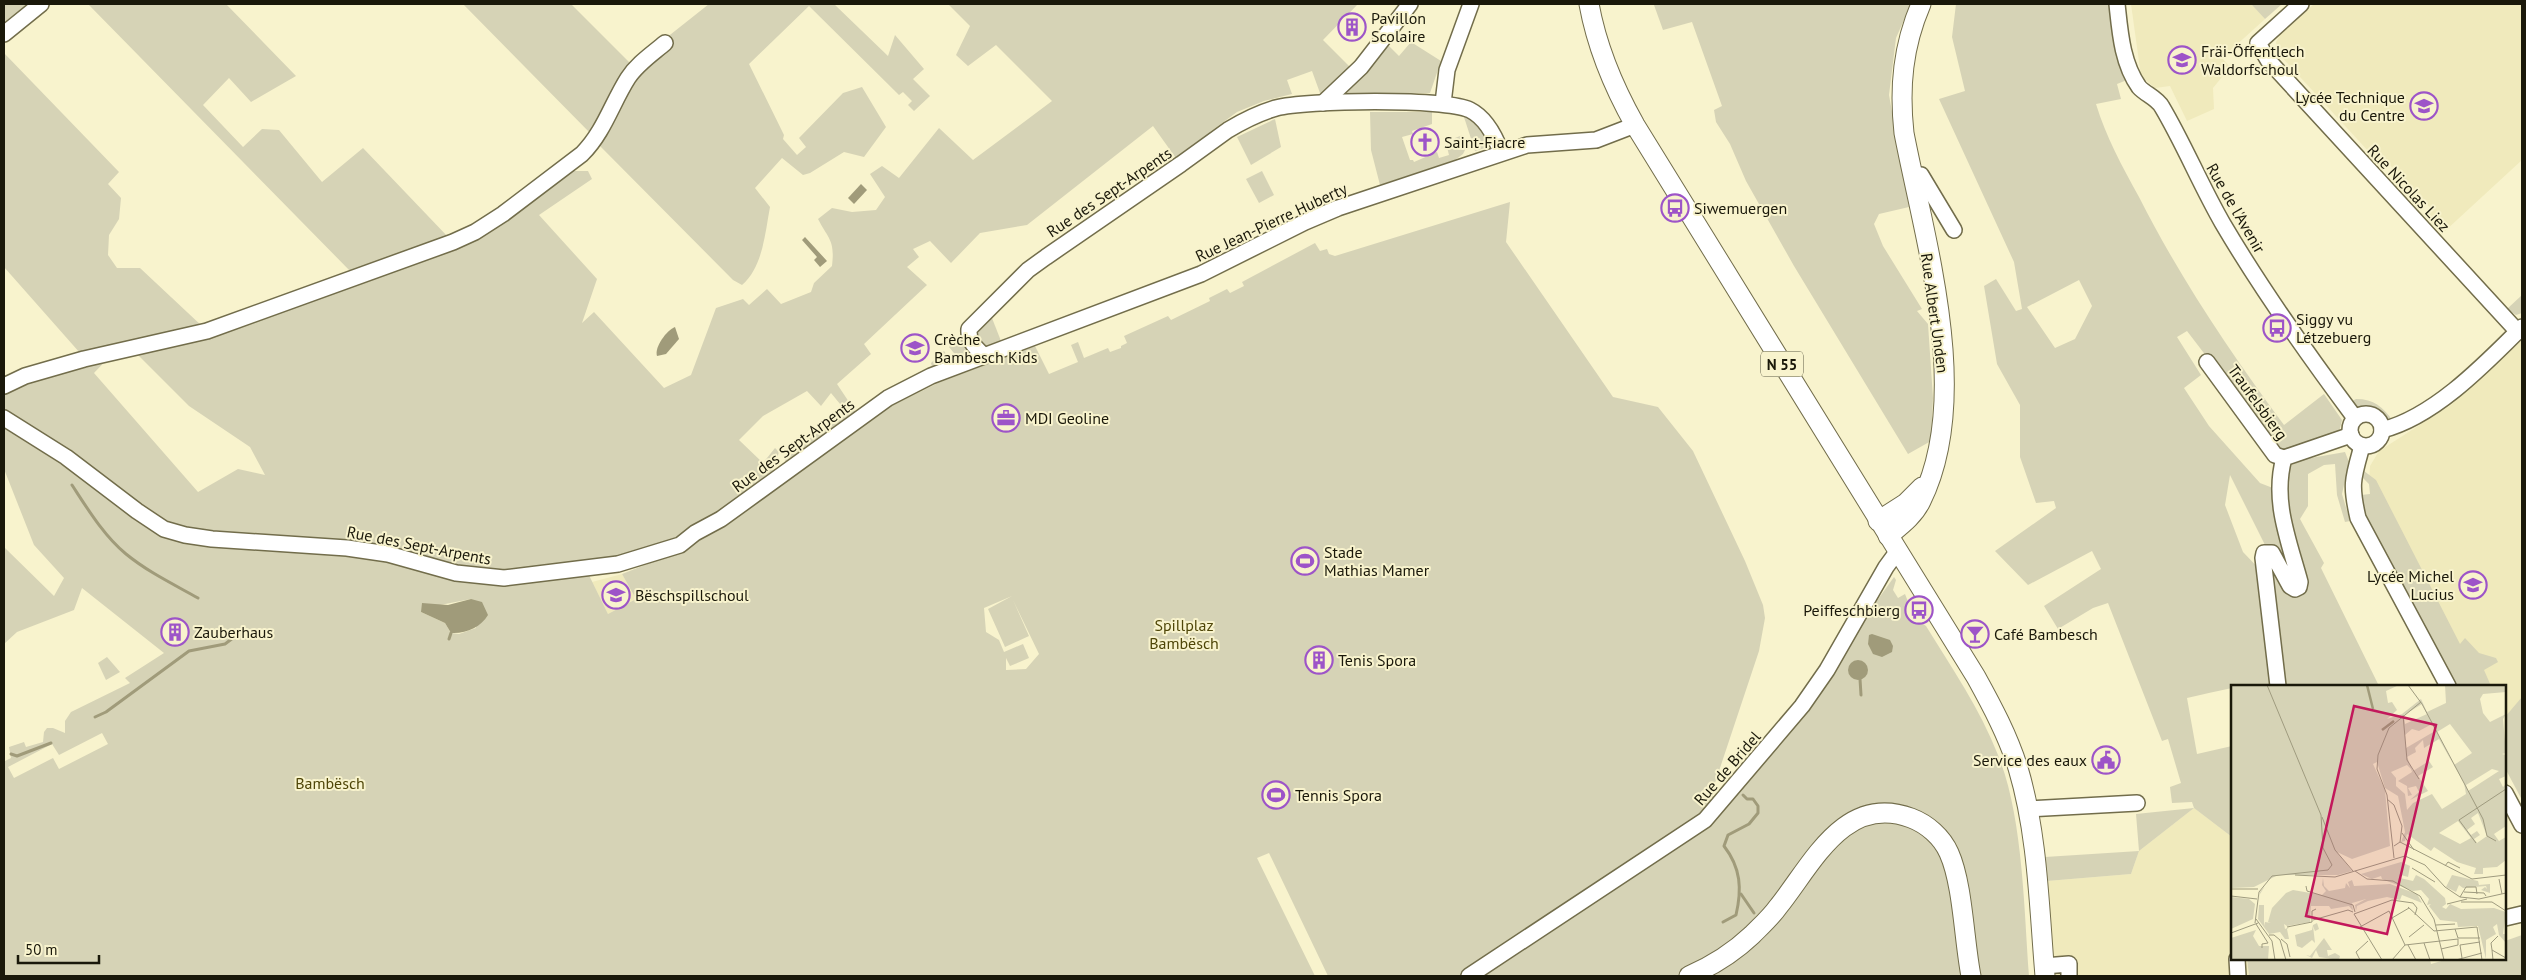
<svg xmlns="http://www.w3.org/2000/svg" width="2526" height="980" viewBox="0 0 2526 980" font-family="'PT Sans',sans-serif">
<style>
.built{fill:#f0eabc}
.green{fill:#d6d3b6;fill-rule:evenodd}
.water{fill:#a09b7a}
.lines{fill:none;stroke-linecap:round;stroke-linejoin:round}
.stream{stroke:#a09b7a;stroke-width:3}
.minor-casing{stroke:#726d4b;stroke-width:18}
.major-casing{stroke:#726d4b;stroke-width:21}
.minor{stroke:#fff;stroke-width:15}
.major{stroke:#fff;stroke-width:19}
.labels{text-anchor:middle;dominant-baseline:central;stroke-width:4;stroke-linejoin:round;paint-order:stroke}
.shield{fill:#f8f3cd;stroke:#5d5a44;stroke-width:1}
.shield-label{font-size:15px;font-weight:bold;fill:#1a180a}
.poi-label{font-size:16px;fill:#1a180a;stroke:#f8f3cd;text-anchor:start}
.street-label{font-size:16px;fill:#1a180a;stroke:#f8f3cd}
.park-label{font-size:16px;fill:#4f4608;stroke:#f8f3cd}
.inset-river{fill:none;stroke:#a09b7a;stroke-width:2.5}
.inset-road{fill:none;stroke:#9f9b7f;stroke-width:1}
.view{fill:#c2185b;fill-opacity:0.15;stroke:#c2185b;stroke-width:2.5}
.inset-edge{fill:none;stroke:#1a180a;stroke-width:2.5}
</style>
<rect width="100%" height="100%" fill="#f8f3cd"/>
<!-- built -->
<g class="built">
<polygon points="2131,4 2251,4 2265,19 2222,58 2230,67 2213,88 2214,109 2187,121 2170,86 2155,88 2141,76"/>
<polygon points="2314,4 2522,4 2522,160 2445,231 2439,231 2426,216 2432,210 2386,161 2381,165 2277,52 2276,42 2280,35"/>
<polygon points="2522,340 2522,769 2505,736 2505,686 2478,686 2369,484 2370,466 2379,451 2451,405"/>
<polygon points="622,574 636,599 608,614 592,582"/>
<polygon points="2194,808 2232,837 2232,959 2247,959 2249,976 2055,976 2047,881 2131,874 2139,851"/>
</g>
<!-- green -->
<g class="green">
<polygon points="4,4 48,4 4,41"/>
<path d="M88,4H226L296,76L251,102L229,78L203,105L243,147L262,129L279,130L322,182L363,148L449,238L473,228L579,150L593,136L463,4H571L632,65L709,4H834L888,56L895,35L924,69L913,79L930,96L914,111L908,105L912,101L903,92L899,95L809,6L749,64L784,135L783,139L797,155L806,147L799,138L843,93L862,87L886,127L864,157L844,152L810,173L803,175L782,158L755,188L770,207C765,233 763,267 742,285L733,280L598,144L565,171H588L592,179L539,215L597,279L582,323L594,312L664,388L691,375L716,308L743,299L749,305L767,289L781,304L811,292L814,283L832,266C835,240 829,240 818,219L832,208L852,212L876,210L885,197L870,174L882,166L899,178L939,128L973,160L1052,101L996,45L968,66L956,55L970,26L948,4H1358L1323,40L1352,69L1325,93H1320L1312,71L1287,80L1292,94L1264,101L1237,112L1210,132L1212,136L1178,161L1153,126L1027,225L980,233L951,263L930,241L913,249L919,257L907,267L927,285L864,344L871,354L837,384L857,414L788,464L784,459L845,410L831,393L821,406L807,391L763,416L739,440L763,463L775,448L779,452L772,474L708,518L709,521L662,544L616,558L583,563L608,614L636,599L622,574L678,552L709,535L885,409L938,383L1035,346L1049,374L1078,362L1071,345L1078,342L1084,358L1108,348L1110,352L1121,348V346L1127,343L1124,336L1168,316L1171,320L1210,301L1209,298L1227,289L1230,293L1244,286L1242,282L1315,243L1320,251L1327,249L1329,254L1335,256L1510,202L1506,242L1613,397L1658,407L1693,451L1745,561L1763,605L1765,618L1759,651L1711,795L1723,801L1802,705L1894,577L1896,580L1893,590L1898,598L1905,594L1914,617L1926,626C1952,668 1980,709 1998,755C2023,816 2024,910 2029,976H1328L1269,853L1257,858L1315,976H4V759L5,761L11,758L9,747L24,742L26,747L43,742L44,732L47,728H53L65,733V721L71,712L130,683L125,678L164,653L82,588L74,610L17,632L4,644V547L54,596L64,578L34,545L4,469V378L80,353L4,267V53L119,172L108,184L121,198L119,219L109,235L108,255L117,268H140L203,327L352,273ZM131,348L189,406L250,447L265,475L238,469L198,492L94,373L114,352ZM1012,596L988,609L1005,647L1029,636L1013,600L1039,654L1026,669L1006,670V658L1010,666L1029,658L1023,644L1004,652L999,640L986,632L984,608ZM471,599L476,628L459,634L451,633L445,623L421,612L440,605ZM102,733L108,744L59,769L53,758L14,778L8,767L52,744L59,755Z"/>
<polygon points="1667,4 1911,4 1896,38 1889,95 1909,207 1879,214 1874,224 1883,246 1922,309 1917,311 1928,324 1933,398 1931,441 1908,454 1794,266 1746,181 1730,144 1716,122 1714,110 1722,106 1692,22 1663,30 1654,5"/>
<path d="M1956,4H2110L2127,80L2117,84L2121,99L2096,104C2106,137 2122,166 2139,197C2180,278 2230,352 2284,425L2324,394L2342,420L2339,432L2285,453L2278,450L2187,331L2177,337L2201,375L2184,388L2209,426L2260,483L2278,490L2290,466L2305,459L2345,452L2349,462L2342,494L2350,521L2345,522L2337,495L2335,464L2324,465L2308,474V506L2300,519L2324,563L2321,568L2379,686H2278V684C2245,683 2219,691 2187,698L2197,754L2232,746V837L2194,808L2139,851L2131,874L2047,881L2045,857L2139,851L2136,814L2194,808L2192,802L2172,803L2170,787L2181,783L2168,739L2162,741L2108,603L2093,608L2058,629L2044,606L2101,569L2092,551L2028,585L1995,551L2056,508L2054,501L2036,503L2020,457V405L1997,364L1984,286L1996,279L2016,311L2022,309L2014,262L1939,99L1965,91L1952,37ZM2079,280L2092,306L2075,339L2055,348L2027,307ZM2230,475L2268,551L2265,575L2243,552L2225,505Z"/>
<polygon points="2251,4 2282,4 2265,19"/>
<polygon points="1411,42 1441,61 1430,93 1344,94 1342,88 1386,43 1399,56"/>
<polygon points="1370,112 1432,112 1432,124 1412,131 1413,134 1402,137 1410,160 1413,160 1414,162 1437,152 1439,158 1449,155 1447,147 1456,144 1455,138 1463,135 1467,146 1463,154 1455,160 1380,185 1371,150"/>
<path d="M1463,114C1474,120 1491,133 1488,147L1475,151Z"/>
<polygon points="1275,119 1281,147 1251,165 1237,137"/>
<polygon points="1262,171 1274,195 1259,203 1246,179"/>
<polygon points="2522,295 2522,313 2516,315 2507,309"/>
<polygon points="990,313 1001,341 985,347 975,336 975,329"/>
<polygon points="958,337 971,351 958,358 949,347"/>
<polygon points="944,351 951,361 932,367 931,363"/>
<path d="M2356,399C2374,399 2383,407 2393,421C2385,419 2382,414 2374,411C2366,407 2357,410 2350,402Z"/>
<polygon points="2364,471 2376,480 2460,644 2465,638 2479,653 2496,658 2498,662 2484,670 2491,686 2453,686 2364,520 2358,500 2361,495 2370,494 2369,484 2363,478"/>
<polygon points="107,657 120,672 106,680 98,663"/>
<polygon points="2522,697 2522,800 2505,768 2505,717"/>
<polygon points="2522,935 2522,976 2249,976 2247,959 2430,959 2431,964 2448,959 2505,959 2505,941"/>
</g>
<!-- water -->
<g class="water">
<polygon points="861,184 867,190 854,204 848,198"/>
<polygon points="805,237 827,261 820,267 814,260 817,257 802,240"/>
<path d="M675,327L679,339L666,354L657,356C654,347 667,330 675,327Z"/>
<path d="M471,599L482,602L488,615C481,627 466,634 451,633L445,623L421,612L422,603L448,605Z"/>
<polygon points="1872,634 1890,640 1893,646 1892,652 1882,657 1873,654 1868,644 1869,635"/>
<circle cx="1858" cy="670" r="10"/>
</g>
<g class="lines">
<!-- stream -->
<g class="stream">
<path d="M72,485C87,508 104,536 126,554C148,572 173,584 198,598"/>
<polyline points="449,639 451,633"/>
<polyline points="1860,679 1861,695"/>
<polyline points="95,717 106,712 189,651 225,644 237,635"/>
<polyline points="11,754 17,756 51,743"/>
<polyline points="1741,894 1754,913"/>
<path d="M1723,922L1736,915C1742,889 1741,868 1724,846L1728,835L1749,824L1758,813V806L1753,799H1747L1743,795"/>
</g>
<!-- minor casing -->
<g class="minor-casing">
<g id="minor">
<path d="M2117,4C2120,32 2122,63 2139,87C2145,94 2157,98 2162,107C2184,144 2201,186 2223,224C2263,292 2308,355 2355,418"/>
<polyline points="2301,4 2258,43 2268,60 2518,332"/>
<polyline points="4,34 41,4"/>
<polyline points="1323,103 1361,67 1410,4"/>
<polyline points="1443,103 1447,70 1471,4"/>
<polyline points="1912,175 1921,175 1954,230"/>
<path d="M983,355C975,347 968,341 969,329L1028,270L1046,257L1181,164L1228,130C1243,121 1259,113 1276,108C1306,100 1445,98 1470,110C1486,118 1495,136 1501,152"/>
<polyline points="2207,362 2275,455 2284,458"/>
<path d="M4,386L25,376L84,359L207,331L453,242L475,232L503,214L582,154C604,132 612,103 628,78C637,64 652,54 665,43"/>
<circle cx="2366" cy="430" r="16"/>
<polyline points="4,418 66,457 137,511 164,529 185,535 212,539 347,548 388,554 456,573 504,578 618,564 680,545 695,533 721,519 888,398 931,376 1201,274 1305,222 1338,208 1527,145 1596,140 1635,125"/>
<path d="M2382,430C2434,417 2485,364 2522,327"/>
<path d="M2362,446C2353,478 2350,484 2358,518L2448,686"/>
<path d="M2278,686L2263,558L2264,553H2272L2290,586L2295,589L2299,587L2300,582C2289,541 2272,501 2284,458L2351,435"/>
<polyline points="2505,793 2522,825"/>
<polyline points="2028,809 2137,803"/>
<polyline points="2505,918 2522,914"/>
<polyline points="2237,959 2238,976"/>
<polyline points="2044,966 2069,964 2069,976"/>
<polyline points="1469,976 1705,820 1802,706 1827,670 1886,567 1897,552"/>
</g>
</g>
<!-- major casing -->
<g class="major-casing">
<g id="major">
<path d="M1589,4C1597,48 1613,86 1635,125L1976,677C1992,706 2008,736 2018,768C2038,835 2039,907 2045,976"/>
<polyline points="1878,521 1906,503 1922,487"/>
<path d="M1888,536C1900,526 1914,516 1921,501C1973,396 1925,242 1904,133C1899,87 1903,46 1921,4"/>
<path d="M1689,976C1712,966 1734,952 1752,935C1761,926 1771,917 1778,907C1812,865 1844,793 1911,818C1927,824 1942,837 1949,853C1963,884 1964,941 1971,976"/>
</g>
</g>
<!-- minor -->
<use href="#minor" class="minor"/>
<!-- major -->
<use href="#major" class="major"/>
</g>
<!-- icons -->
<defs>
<g id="building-ring" transform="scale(1.4375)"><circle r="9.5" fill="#f8f3cd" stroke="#9d54c8" stroke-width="1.5"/><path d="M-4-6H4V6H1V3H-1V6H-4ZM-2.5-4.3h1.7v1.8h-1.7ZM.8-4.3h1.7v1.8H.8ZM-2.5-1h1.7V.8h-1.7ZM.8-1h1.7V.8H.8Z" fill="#9d54c8"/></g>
<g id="school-ring" transform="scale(1.4375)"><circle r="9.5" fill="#f8f3cd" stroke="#9d54c8" stroke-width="1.5"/><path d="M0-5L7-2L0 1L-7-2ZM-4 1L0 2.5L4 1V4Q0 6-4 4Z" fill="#9d54c8"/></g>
<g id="university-ring" transform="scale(1.4375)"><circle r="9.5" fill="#f8f3cd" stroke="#9d54c8" stroke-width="1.5"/><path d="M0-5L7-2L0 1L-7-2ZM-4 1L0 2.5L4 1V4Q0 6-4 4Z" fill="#9d54c8"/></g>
<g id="church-ring" transform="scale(1.4375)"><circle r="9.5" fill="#f8f3cd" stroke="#9d54c8" stroke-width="1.5"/><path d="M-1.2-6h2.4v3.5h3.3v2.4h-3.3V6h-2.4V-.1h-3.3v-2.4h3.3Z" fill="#9d54c8"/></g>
<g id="bus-ring" transform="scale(1.4375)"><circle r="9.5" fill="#f8f3cd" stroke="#9d54c8" stroke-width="1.5"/><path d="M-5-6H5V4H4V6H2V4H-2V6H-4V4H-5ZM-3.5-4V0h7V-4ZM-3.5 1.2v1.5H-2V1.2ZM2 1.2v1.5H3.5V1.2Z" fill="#9d54c8"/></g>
<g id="office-ring" transform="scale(1.4375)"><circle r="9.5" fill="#f8f3cd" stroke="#9d54c8" stroke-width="1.5"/><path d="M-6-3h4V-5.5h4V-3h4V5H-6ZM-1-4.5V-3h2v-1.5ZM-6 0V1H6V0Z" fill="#9d54c8"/></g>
<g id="stadium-ring" transform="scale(1.4375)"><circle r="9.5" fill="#f8f3cd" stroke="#9d54c8" stroke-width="1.5"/><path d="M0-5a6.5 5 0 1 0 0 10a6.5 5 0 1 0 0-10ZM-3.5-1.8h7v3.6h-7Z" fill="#9d54c8"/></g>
<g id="bar-ring" transform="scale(1.4375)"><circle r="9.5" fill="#f8f3cd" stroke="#9d54c8" stroke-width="1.5"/><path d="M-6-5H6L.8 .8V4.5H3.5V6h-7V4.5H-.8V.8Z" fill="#9d54c8"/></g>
<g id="civic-ring" transform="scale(1.4375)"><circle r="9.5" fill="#f8f3cd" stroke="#9d54c8" stroke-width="1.5"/><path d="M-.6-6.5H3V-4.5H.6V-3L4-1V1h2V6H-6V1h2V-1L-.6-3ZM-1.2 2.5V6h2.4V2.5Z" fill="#9d54c8"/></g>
</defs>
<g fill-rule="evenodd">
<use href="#building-ring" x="1352" y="27"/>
<use href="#school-ring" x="2182" y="60"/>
<use href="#university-ring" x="2424" y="106"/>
<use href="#church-ring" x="1425" y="142"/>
<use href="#bus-ring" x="1675" y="208"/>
<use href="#bus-ring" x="2277" y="328"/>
<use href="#school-ring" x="915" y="348"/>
<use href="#office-ring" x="1006" y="418"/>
<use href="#stadium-ring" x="1305" y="561"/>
<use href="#school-ring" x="2473" y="585"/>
<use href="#school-ring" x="616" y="595"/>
<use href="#bus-ring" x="1919" y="610"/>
<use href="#building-ring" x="175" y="632"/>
<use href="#bar-ring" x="1975" y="634"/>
<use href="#building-ring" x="1319" y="660"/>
<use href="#civic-ring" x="2106" y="760"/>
<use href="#stadium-ring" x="1276" y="795"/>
</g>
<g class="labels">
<!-- shield labels -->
<rect class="shield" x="1761" y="351.5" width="42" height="25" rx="4"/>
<g class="shield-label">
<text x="1782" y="364">N 55</text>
</g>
<!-- poi labels -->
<g class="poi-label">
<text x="1371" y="18">Pavillon<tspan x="1371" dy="18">Scolaire</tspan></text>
<text x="2201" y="51">Fräi-Öffentlech<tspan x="2201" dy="18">Waldorfschoul</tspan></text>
<text x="2405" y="97" text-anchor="end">Lycée Technique<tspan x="2405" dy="18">du Centre</tspan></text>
<text x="1444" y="142">Saint-Fiacre</text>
<text x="1694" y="208">Siwemuergen</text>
<text x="2296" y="319">Siggy vu<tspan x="2296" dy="18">Létzebuerg</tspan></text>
<text x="934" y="339">Crèche<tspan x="934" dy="18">Bambesch Kids</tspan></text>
<text x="1025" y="418">MDI Geoline</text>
<text x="1324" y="552">Stade<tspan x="1324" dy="18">Mathias Mamer</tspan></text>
<text x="2454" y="576" text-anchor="end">Lycée Michel<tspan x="2454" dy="18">Lucius</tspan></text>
<text x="635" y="595">Bëschspillschoul</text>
<text x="1900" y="610" text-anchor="end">Peiffeschbierg</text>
<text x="194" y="632">Zauberhaus</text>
<text x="1994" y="634">Café Bambesch</text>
<text x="1338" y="660">Tenis Spora</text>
<text x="2087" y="760" text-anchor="end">Service des eaux</text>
<text x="1295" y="795">Tennis Spora</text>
</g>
<!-- street labels -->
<g class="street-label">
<text transform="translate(2409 188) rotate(47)">Rue Nicolas Liez</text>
<text transform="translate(1109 192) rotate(-34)">Rue des Sept-Arpents</text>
<text transform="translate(2236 208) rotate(60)">Rue de l'Avenir</text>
<text transform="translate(1271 222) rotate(-25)">Rue Jean-Pierre Huberty</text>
<text transform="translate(1935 313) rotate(82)">Rue Albert Unden</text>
<text transform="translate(2258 402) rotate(54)">Traufelsbierg</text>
<text transform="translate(793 445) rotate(-36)">Rue des Sept-Arpents</text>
<text transform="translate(419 545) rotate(11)">Rue des Sept-Arpents</text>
<text transform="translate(1727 768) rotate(-49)">Rue de Bridel</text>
</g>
<!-- park labels -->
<g class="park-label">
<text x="1184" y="625">Spillplaz<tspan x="1184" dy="18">Bambësch</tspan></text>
<text x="330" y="783">Bambësch</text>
</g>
</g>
<!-- overview -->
<g transform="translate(2231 685)">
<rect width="275" height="275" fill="#f8f3cd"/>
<path d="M0,0H168L155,6L157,18L161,17L166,25L156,34L171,29L190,14L196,27L215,18L214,0H275V7L252,9L249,14L252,28L259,37L275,29L272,34L275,68L271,69L275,70V91L268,94L272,102L275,99V141L263,149L268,156L275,152V175L266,182L252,183V189H243L245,183L226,177L203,162L200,166L176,149L174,156L170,157L174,147L167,111L154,103L146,77L142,79L154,105L159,161L121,174L106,167L121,186L107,190H47L23,202L1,203ZM191,19L196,29L174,39L173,30ZM201,39L204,46L175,63L174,50L181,44L188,46ZM219,39L241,68L223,80L206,47ZM208,54L233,98L235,109L211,124L201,109L182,118L176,125L174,109L165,101V93L160,87L176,80L180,84L181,87L167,96L176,101L177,111L181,110L177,103L185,101L188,107L179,115L197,106L187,91L202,82L198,76L182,86L176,72L185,67L184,63L192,55L193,63ZM261,84L268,86L237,106L235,100ZM247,128L256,151L246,158L243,154L249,150L246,146L240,150L236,145L244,139L240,133ZM227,136L240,153L229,159L208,148ZM170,177L179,181L177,192L170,190L169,193L182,196L185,190L193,194L214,213L215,219L211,222L215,224L219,219L230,224L263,223L275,227L272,249H275V258L268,250L266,239L262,242L265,249L255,255V274L247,241L227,242L226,237L209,235L198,221L200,219L196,220L198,214L190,205L182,206L151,194L150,191L141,194L130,189ZM221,190L247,196L248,200L259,199V208L250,205L254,202L256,204L255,201L232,203L228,200L225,207L215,202ZM92,193L93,201L98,206L114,203L115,198L119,203L117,197L121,195L123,201L159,199L186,209L191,218L171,210L169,215L156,212L137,216L126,221L125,226L124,220L135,214L121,218L122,226L118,221L100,224L98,221H80L79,237L56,241L53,239L54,244L59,242L56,244L58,254H54L49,247L38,249L27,234L29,207L34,201L29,209L28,220H33V241L34,237L40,238L37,237L41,223L55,208L62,205L91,210L95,206L91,200ZM0,212L18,214L24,219L22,234L0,244ZM86,238L88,244L84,246L82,241L84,258L81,255L71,263L66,261L64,250L81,245L82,240ZM25,245L22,251L28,261H38L37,275H0V253ZM93,253L101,265H96L97,271L104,268L109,271L108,275L88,272L85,265L81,273L75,270L79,271Z" fill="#d6d3b6" fill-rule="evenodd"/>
<path class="inset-river" d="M136,0L142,24M151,45L163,36"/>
<path class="inset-road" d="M177,0L191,19L233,98L252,134L256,151L265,156M172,30L176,75L188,94M156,114L163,120L171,141L169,157L163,161M91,132L104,165L122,186M171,148L183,165M169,157L241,194L275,190M245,158L228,135L275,104M163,173L156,110L146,84L147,70L158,43L190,17M214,181L217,177L229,183M181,183L204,197M124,186L136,194L162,196L189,211L203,234L213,275M64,190L104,192L174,171L194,180L214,202L229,212L248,214L275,208M268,194L271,209M75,201L76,206L122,220L124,227M0,204H27M233,207L253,208L255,211M0,211L26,214M229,212L235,202H245L246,209M230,217H261L275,226M216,219L236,214M177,222L203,246L246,242L251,275M123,229L161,215L182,218L186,223L184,230M123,229L151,275M161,233L178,223M25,234L41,256L44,275M82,235L117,225L122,227M24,238L28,207L41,191L97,185L101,180L92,163L90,130L36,0M25,239L37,258L31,259V263M205,240L224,239M56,242L81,237V226L85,224M129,242L158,226L174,260M224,244L227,253H249M0,248L27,238M38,250H43L49,255L55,275M178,252L193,240M50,254L56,259L59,272M193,258L199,275M174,260L227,254V260L210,264M177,260L185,275M261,265L260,258L267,251M231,273L229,260L249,257M129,275L125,267L137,256M161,275L174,260M225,275L251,268M262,275L261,265L275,273"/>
<path class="view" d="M123,21L205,40L156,249L75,231Z"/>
<rect width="275" height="275" class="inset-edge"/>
</g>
<!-- border -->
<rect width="2526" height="980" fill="none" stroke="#1a180a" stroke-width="10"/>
<!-- scale -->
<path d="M18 955v8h81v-8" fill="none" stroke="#1a180a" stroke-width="2.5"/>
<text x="25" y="955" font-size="15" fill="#1a180a" stroke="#f8f3cd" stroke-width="4" paint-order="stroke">50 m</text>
</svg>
